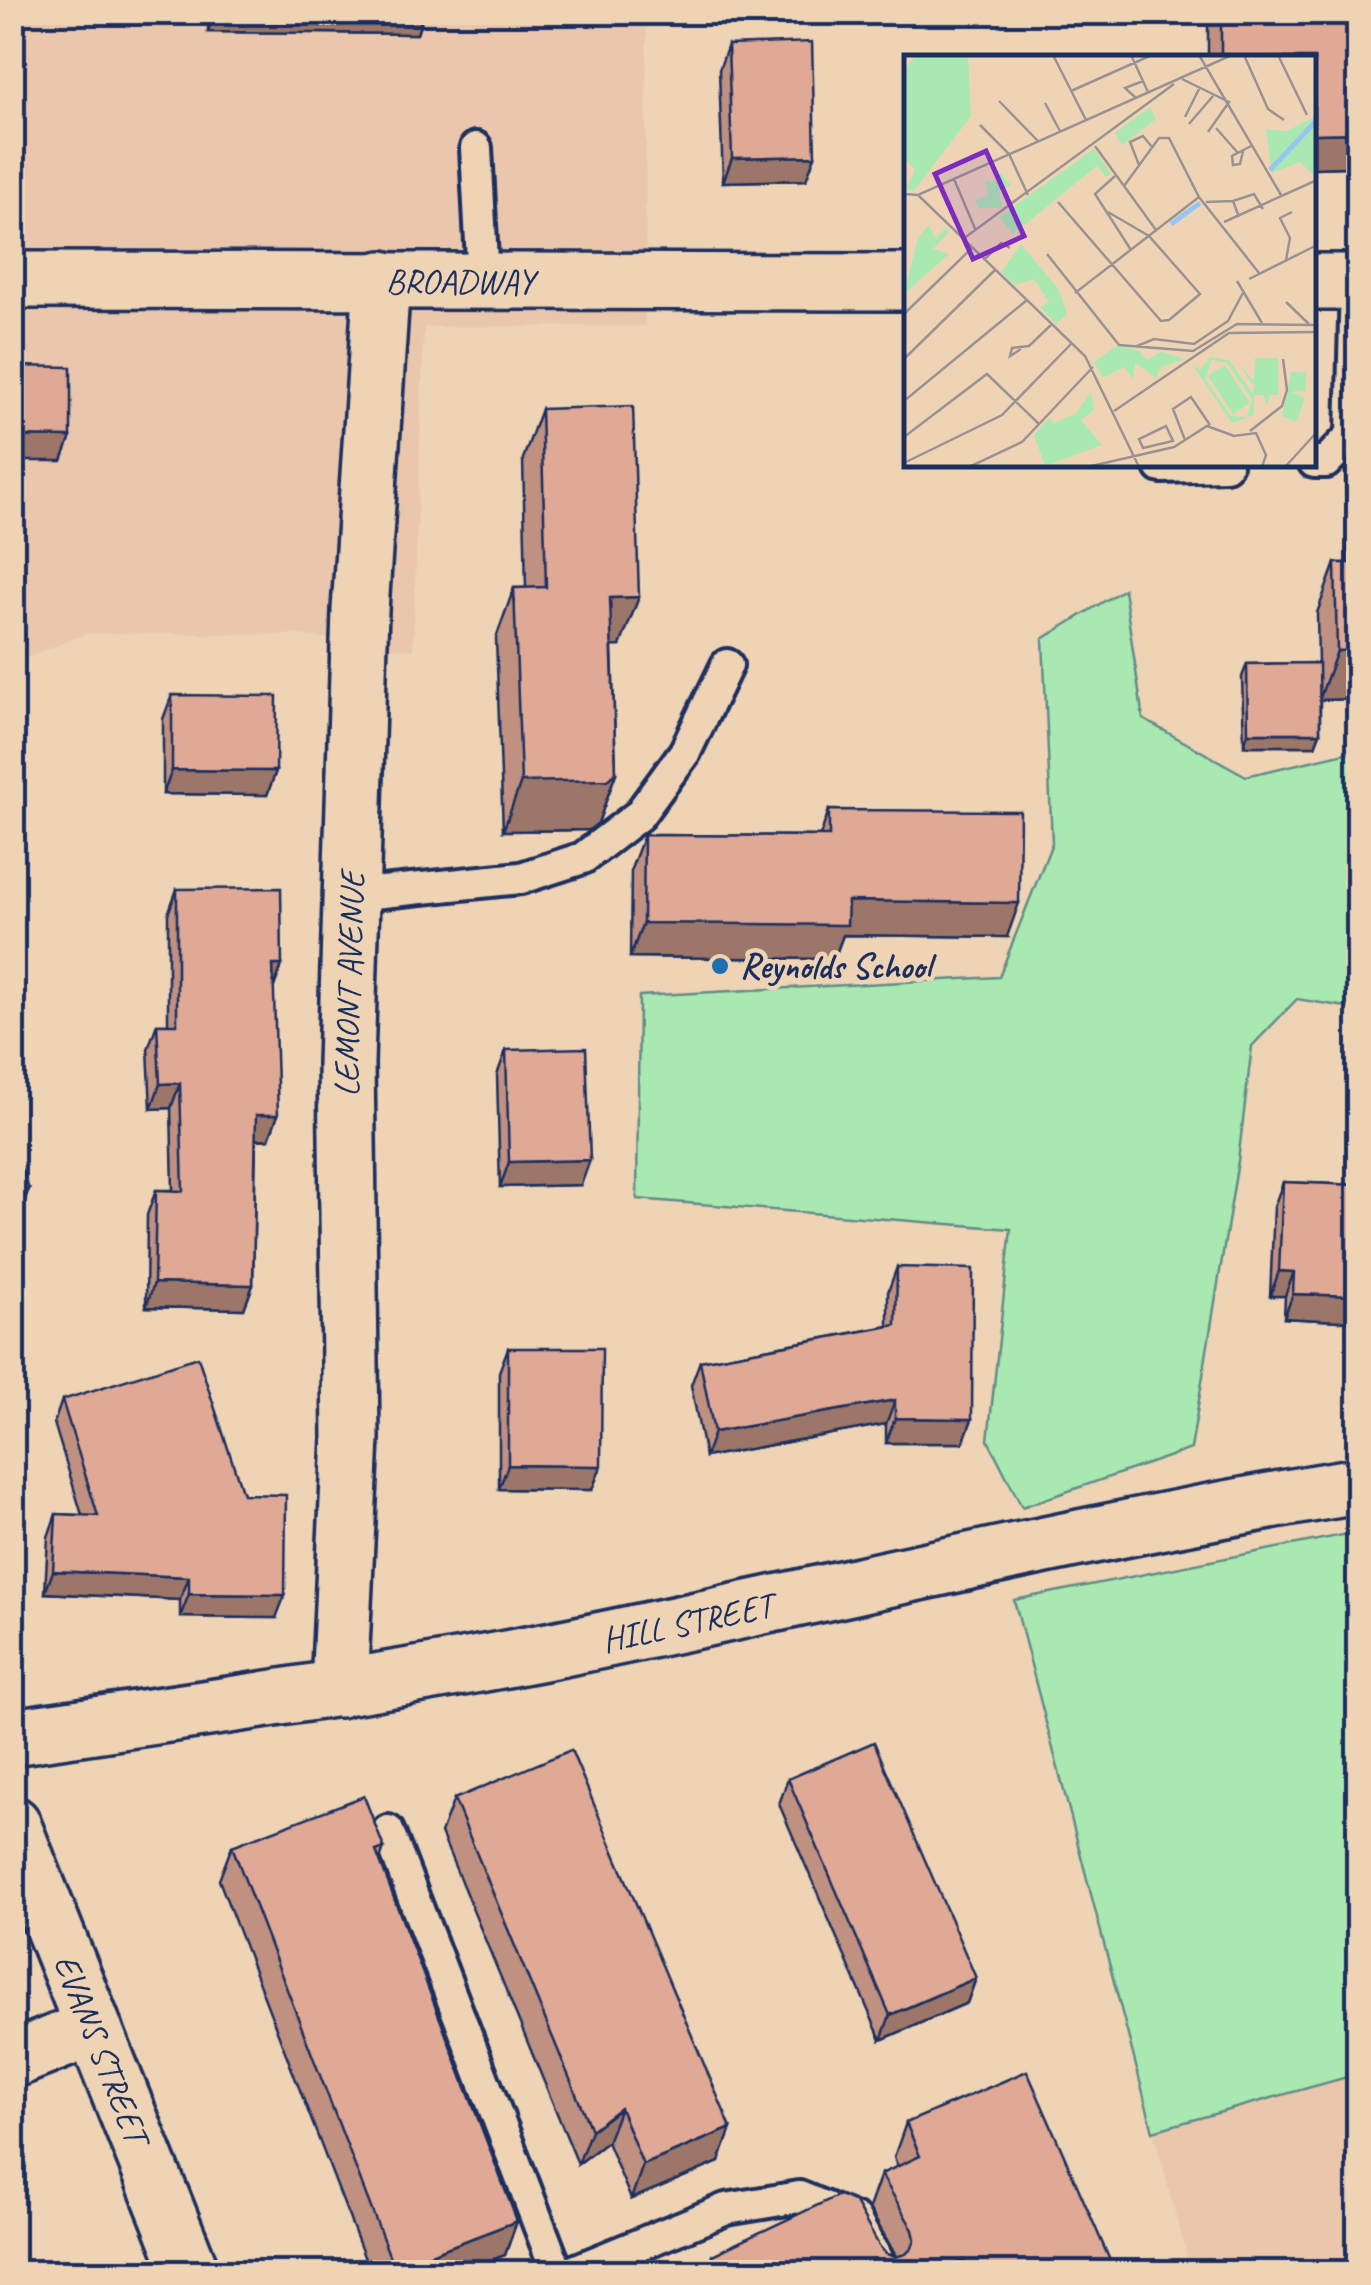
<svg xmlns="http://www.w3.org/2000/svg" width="1371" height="2285" viewBox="0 0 1371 2285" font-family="Caveat,sans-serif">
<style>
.built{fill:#eac7ac}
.green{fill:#a9e9b1;stroke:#628c88;stroke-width:2.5}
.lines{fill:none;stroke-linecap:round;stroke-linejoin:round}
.service-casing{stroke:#1b2f5e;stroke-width:38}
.minor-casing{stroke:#1b2f5e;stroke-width:62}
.tertiary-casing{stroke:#1b2f5e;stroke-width:62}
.primary-casing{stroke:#1b2f5e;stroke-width:62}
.service{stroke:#eed4b5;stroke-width:30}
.minor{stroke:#eed4b5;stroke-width:55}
.tertiary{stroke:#eed4b5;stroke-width:55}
.primary{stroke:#eed4b5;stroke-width:55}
.wall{fill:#c09181;stroke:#1b2f5e;stroke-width:2.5}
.shaded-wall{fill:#9c7669;stroke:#1b2f5e;stroke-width:2.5}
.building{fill:#dfa996;stroke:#1b2f5e;stroke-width:2.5}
.poi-dot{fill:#1f6fb2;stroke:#eed4b5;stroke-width:4}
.labels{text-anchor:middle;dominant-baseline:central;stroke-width:9;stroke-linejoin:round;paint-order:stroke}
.street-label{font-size:35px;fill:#1b2f5e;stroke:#eed4b5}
.poi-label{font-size:35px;font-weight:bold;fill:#1b2f5e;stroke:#eed4b5;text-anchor:start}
.inset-river{fill:none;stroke:#94c6f0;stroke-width:5}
.inset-road{fill:none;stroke:#9a9292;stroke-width:2.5}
.view{fill:#7b2cbf;fill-opacity:0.15;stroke:#7b2cbf;stroke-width:5}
.inset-edge{fill:none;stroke:#1b2f5e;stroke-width:5}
</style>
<rect width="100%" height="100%" fill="#eed4b5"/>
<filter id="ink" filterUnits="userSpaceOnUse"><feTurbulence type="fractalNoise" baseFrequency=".01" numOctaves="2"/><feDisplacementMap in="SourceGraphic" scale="20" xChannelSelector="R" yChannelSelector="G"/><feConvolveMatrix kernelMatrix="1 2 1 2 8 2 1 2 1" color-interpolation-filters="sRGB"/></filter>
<g filter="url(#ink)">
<!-- built -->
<g class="built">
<polygon points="13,13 647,13 645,326 424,327 413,650 299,635 88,633 13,663"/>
<polygon points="1358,2074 1358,2272 1191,2272 1153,2131"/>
</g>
<!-- green -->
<g class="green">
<polygon points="1124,589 1143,719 1246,776 1358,750 1358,1009 1297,999 1252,1046 1238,1161 1191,1449 1022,1507 988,1440 1011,1229 637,1199 639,996 999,977 1052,843 1043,639"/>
<polygon points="1358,1532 1358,2074 1153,2131 1014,1600"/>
</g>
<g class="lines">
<!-- service casing -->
<g class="service-casing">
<g id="service">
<polyline points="476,148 483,280"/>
<polyline points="1314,462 1326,462 1352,435 1356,282"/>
<polyline points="1161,465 1161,467 1226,465"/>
<polyline points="353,895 521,878 583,858 639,815 685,752 727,665"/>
<polyline points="388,1831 557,2272"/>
<polyline points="572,2272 726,2209 799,2197 855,2220 884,2272"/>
</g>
</g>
<!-- minor casing -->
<g class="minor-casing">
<g id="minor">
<path id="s1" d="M339,1689L351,1438L346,1063L360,610L382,279"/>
<path id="s2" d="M12,1737C190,1711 367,1686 543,1652C815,1598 1085,1530 1358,1486"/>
<polyline points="12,2060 93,2028"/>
</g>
</g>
<!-- tertiary casing -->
<g class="tertiary-casing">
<g id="tertiary">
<path id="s3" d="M12,1824L191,2272"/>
</g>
</g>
<!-- primary casing -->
<g class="primary-casing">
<g id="primary">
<path id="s4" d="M12,280L906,282"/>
<polyline points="1314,282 1358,282"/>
</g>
</g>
<!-- service -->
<use href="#service" class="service"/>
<!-- minor -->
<use href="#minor" class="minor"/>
<!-- tertiary -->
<use href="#tertiary" class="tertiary"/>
<!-- primary -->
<use href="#primary" class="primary"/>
</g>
<!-- wall -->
<g class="wall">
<polygon points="208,12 424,12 417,34 208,32"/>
<polygon points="1208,12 1358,12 1357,133 1344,167 1314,168 1314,58 1208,58"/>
<polygon points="728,45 806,180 723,182 719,70"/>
<polygon points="541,409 620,646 612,646 616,773 598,823 589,830 503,831 496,638 514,588 526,588 523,459"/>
<polygon points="1358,433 1358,699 1320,700 1320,733 1315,746 1244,746 1242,677 1247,664 1318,663 1317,613 1335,563 1348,563 1345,469"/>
<polygon points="172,695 276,771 267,795 163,794 163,719"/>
<polygon points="829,810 1007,937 843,935 834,959 630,957 631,869 644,835 820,836"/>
<polygon points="177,889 282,965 273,987 269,1139 256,1140 253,1285 244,1309 146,1307 147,1215 156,1190 173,1190 171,1108 151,1109 148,1049 157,1024 168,1024 168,914"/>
<polygon points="506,1050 581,1185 500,1187 497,1075"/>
<polygon points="1283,1182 1358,1185 1358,1320 1339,1321 1284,1318 1285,1296 1270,1296 1274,1207"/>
<polygon points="897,1267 972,1419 963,1443 886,1443 886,1424 705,1457 691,1385 700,1361 888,1326 888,1292"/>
<polygon points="508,1348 601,1466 592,1490 499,1489 499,1372"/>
<polygon points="62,1400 276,1618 180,1617 180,1600 45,1593 48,1537 56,1514 82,1515 54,1423"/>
<polygon points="788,1779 976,1978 967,2003 881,2040 779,1804"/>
<polygon points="454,1799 731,2128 719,2162 631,2199 607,2142 578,2164 441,1833"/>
<polygon points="232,1846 384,1848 380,1860 517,2221 505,2255 459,2272 370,2272 219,1880"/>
<polygon points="906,2123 1115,2272 721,2272 880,2247 886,2254 896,2256 869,2208 881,2174 898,2167 894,2157"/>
<polygon points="712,2255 721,2272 706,2272"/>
</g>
<!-- shaded-wall -->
<g class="shaded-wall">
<polygon points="214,12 424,12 417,34 208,32"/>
<polygon points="1356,50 1358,50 1358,84 1343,84"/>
<polygon points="1357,133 1344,167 1314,168 1314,134"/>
<polygon points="815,156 806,180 723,182 732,158"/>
<polygon points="12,436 71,437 62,461 12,461"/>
<polygon points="639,597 620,646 592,647 610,598"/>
<polygon points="1358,650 1358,699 1319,700 1337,651"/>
<polygon points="1248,733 1320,733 1315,746 1244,746"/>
<polygon points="172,770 276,771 267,795 163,794"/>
<polygon points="616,773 598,823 589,830 503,831 521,782"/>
<polygon points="848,901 1019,903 1007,937 843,935 834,959 630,957 643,923"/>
<polygon points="273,965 282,965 273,990"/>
<polygon points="180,1083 171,1108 151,1109 160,1084"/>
<polygon points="256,1115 278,1115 269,1139 247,1140"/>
<polygon points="590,1160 581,1185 500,1187 509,1162"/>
<polygon points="29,1189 20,1213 12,1216 12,1195"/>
<polygon points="1279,1271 1294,1272 1285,1296 1270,1296"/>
<polygon points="154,1283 253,1285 244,1309 146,1307"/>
<polygon points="1293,1294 1358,1296 1358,1320 1339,1321 1284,1318"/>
<polygon points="895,1400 886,1424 705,1457 714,1432"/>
<polygon points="895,1418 972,1419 963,1443 886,1443"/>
<polygon points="508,1465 601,1466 592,1490 499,1489"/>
<polygon points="53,1571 189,1577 180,1600 45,1593"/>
<polygon points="189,1594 285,1595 276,1618 180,1617"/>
<polygon points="976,1978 967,2003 881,2040 890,2015"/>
<polygon points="620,2108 607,2142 578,2164 591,2130"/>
<polygon points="731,2128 719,2162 631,2199 643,2165"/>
<polygon points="517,2221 505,2255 459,2272 393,2272 394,2268"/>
<polygon points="964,2260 960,2272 937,2272"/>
</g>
<!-- building -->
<g class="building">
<polygon points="1221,12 1358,12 1358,50 1356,50 1357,133 1314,134 1314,58 1221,58"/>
<polygon points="812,42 815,156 732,158 728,45"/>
<polygon points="12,366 71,367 71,437 12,436"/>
<polygon points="633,406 639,597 610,598 616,773 607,780 521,782 514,588 546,587 541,409"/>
<polygon points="1335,563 1358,563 1358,650 1337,651"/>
<polygon points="1319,663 1320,733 1248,733 1247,664"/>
<polygon points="172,695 277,696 276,771 172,770"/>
<polygon points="829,810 1020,811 1019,903 848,901 847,925 643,923 644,835 829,836"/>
<polygon points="281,888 282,965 273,965 278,1115 256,1115 253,1285 154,1283 156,1190 183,1191 180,1083 160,1084 157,1024 177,1024 177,889"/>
<polygon points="586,1048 590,1160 509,1162 506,1050"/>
<polygon points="12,1145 29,1189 12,1195"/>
<polygon points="1283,1182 1358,1185 1358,1296 1293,1294 1294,1272 1279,1271"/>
<polygon points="897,1267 973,1269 972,1419 895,1418 895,1400 714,1432 700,1361 896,1325"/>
<polygon points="508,1348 602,1348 601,1466 508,1465"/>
<polygon points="198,1357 243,1494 286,1495 285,1595 189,1594 189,1577 53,1571 56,1514 98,1516 62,1400"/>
<polygon points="874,1742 976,1978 890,2015 788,1779"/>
<polygon points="571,1750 731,2128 643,2165 620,2108 591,2130 454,1799"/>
<polygon points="364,1796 384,1848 376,1851 517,2221 394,2268 232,1846"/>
<polygon points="1027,2071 1115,2272 970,2272 964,2260 937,2272 721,2272 712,2255 839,2195 854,2201 880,2247 886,2254 895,2257 906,2254 912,2248 915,2239 913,2230 881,2174 920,2156 906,2123"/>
</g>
</g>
<!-- markers -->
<circle class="poi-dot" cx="720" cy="966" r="10"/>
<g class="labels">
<!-- street labels -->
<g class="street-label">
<text stroke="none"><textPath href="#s4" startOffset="448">BROADWAY</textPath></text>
<text stroke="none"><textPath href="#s1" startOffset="705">LEMONT AVENUE</textPath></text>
<text stroke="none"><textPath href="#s2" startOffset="685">HILL STREET</textPath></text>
<text stroke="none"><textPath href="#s3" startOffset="242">EVANS STREET</textPath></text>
</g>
<!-- poi labels -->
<g class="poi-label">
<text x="740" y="966">Reynolds School</text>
</g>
</g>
<!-- overview -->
<g transform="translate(904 55)">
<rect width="412" height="412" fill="#eed4b5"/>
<path d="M12,0H64L67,61L10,136L2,134L11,115L0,103V15ZM246,52L252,64L218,90L211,78ZM412,61L413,123L396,107L368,118L362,74L383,76ZM190,94L207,119L202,122L193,111L109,179L95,162ZM97,118L107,130L95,137L99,153H75L71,146L84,139L81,126L90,127ZM25,170L31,183L42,173L45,177L29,194L45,199L0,239L14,183ZM117,189L155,235L163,259L152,269L136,252L145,247L130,224L111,230L97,217ZM212,291L234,295L243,305L257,297L282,304L257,312L252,323L231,308L229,324L220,312L199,323L190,307ZM306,302L325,305L349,339L350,328L348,329L335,309L350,326L351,303H374V340H366L363,350L359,340H350V360L328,368L288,309L296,315ZM308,305L323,308L348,344L343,362L327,361L301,324ZM321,310L346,348L329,359L304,321ZM387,317H402V336L388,337L401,343L392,367L378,361ZM187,337L190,355L177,365L198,390L141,411L130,380L145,363L150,368L172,358Z" fill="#a9e9b1" fill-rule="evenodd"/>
<path class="inset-river" d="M366,115L413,65M267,169L296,148"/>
<path class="inset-road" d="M149,0L182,65M227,0L244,37M295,0L377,140M340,0L364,54L380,65M374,0L403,60M278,24L325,47L304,77M167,36L248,0M232,43L221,33L239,26M95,46L134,86M141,48L156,76M281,62L295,34M285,69L309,41M76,70L105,99L124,140M312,73L334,98M191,91L252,175M339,96L336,109L329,110L328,101L349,90M235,110L226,87L239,81L248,92M211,121L191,139L227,195M50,124L72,176M220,131L255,83H265L295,142L355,218M0,139L14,140L328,0M14,140L181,301L235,412M329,146L350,139L359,154M154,147L257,266L265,265L296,239L245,181L204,157M302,147L329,146L335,162M320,167L413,125M59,184L270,29M143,199L215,290L289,296L333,269L413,270M80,205L97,188L106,193M382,205L386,183L376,163L388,157M345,224L413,190M333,226L358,268M171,238L295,142M382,247L405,269M0,259L68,193M233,291L250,284L290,289L324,266L340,236M117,294L106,301L108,293L125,291L148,269M0,304L91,215M0,346L123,245M210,356L325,278L413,277M262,371L269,386L239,393L235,384ZM346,376L378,351L383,335L379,304M0,382L83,319L135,369M281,385L269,354L287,342L306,370M0,408L98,360L168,288M65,412L118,387L189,312M183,412L270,392L303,371L330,381L352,378L362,400L358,412M381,412L413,377"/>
<path class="view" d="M82,96L120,181L69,204L31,119Z"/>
<rect width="412" height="412" class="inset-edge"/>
</g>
<!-- margin -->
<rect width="1371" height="2285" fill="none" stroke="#eed4b5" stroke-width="50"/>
<rect x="25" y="25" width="1321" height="2235" fill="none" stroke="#1b2f5e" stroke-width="4" filter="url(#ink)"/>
</svg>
